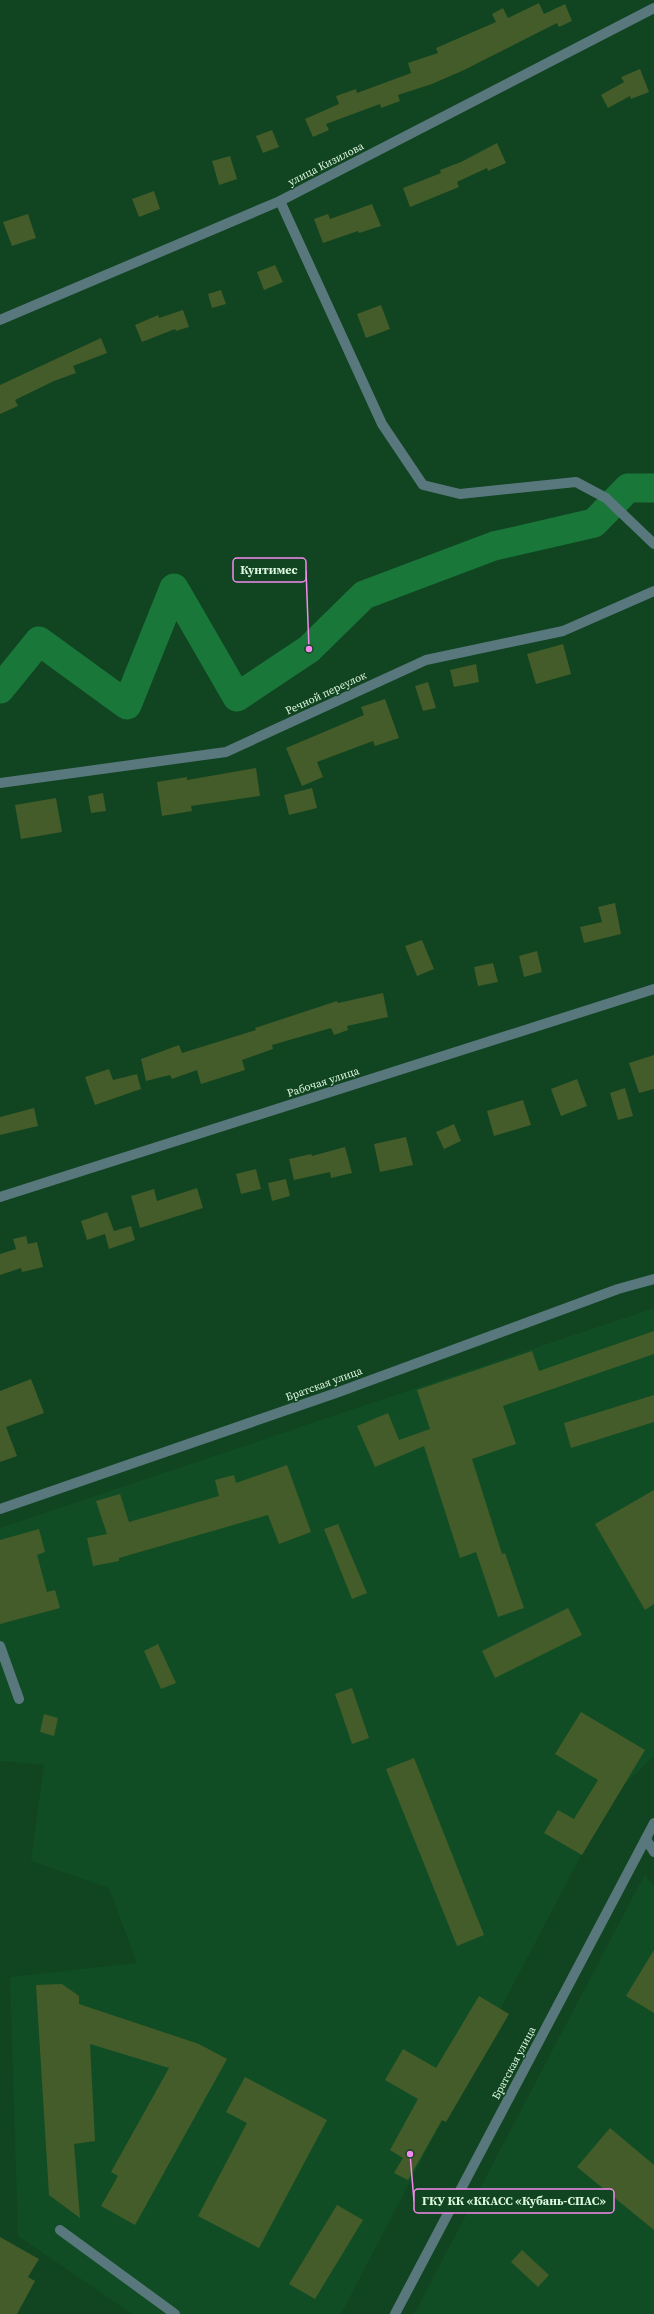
<svg xmlns="http://www.w3.org/2000/svg" width="654" height="2314" viewBox="0 0 654 2314" font-family="'Source Serif 4',serif">
<style>
.built{fill:#114d24}
.lines{fill:none;stroke-linecap:round;stroke-linejoin:round}
.river{stroke:#1a773a;stroke-width:29}
.building{fill:#445c29}
.minor{stroke:#59787e;stroke-width:10}
.labels{text-anchor:middle;dominant-baseline:central;stroke-width:3;stroke-linejoin:round;paint-order:stroke}
.street-label{font-size:11px;fill:#def8e2;stroke:#114420}
.leader{fill:none;stroke:#f689ee;stroke-width:1.5}
.callout-dot{fill:#f689ee;stroke:#114420;stroke-width:1.5}
.callout{fill:#114420;stroke:#f689ee;stroke-width:1.5}
.callout-label{font-size:12px;text-anchor:middle;font-weight:bold;fill:#def8e2}
</style>
<rect width="100%" height="100%" fill="#114420"/>
<!-- built -->
<g class="built">
<polygon points="654,1308 654,1756 611,1798 341,2314 132,2314 18,2236 10,1977 137,1963 109,1888 31,1861 44,1765 0,1761 0,1528"/>
<polygon points="645,1874 654,1887 654,2314 414,2314"/>
</g>
<g class="lines">
<!-- river -->
<polyline class="river" points="0,689 39,641 127,705 174,588 237,697 309,649 364,595 494,546 594,523 628,488 654,488"/>
</g>
<!-- building -->
<g class="building">
<polygon points="539,3 544,14 565,4 572,21 559,27 557,23 464,70 432,84 398,95 400,101 381,108 380,104 326,124 329,130 313,137 305,119 339,104 336,96 356,89 357,93 411,73 408,63 438,53 436,48 496,22 492,14 503,8 508,18"/>
<polygon points="640,69 649,92 631,99 630,96 608,108 601,95 624,82 621,77"/>
<polygon points="272,130 279,147 263,153 256,136"/>
<polygon points="497,143 506,163 488,171 487,168 457,182 459,187 410,207 403,188 441,173 440,170 461,162"/>
<polygon points="230,156 237,179 219,185 212,161"/>
<polygon points="154,191 160,209 139,217 132,199"/>
<polygon points="372,204 381,226 359,233 358,231 323,243 314,219 328,214 330,219"/>
<polygon points="28,214 36,238 12,246 3,222"/>
<polygon points="275,265 283,282 264,290 257,272"/>
<polygon points="221,290 226,304 212,308 208,294"/>
<polygon points="381,305 390,329 366,338 357,314"/>
<polygon points="183,310 189,327 176,331 175,329 142,342 135,325 158,315 159,318"/>
<polygon points="101,338 107,353 73,366 76,373 54,381 15,400 18,406 0,414 0,385"/>
<polygon points="563,644 571,674 536,684 527,654"/>
<polygon points="476,664 479,682 454,687 450,670"/>
<polygon points="428,682 436,708 423,711 415,686"/>
<polygon points="385,699 399,738 375,746 373,741 317,762 323,777 302,786 286,748 364,715 361,707"/>
<polygon points="256,768 260,796 191,806 192,811 162,816 157,782 187,777 187,780"/>
<polygon points="312,788 317,808 289,815 284,795"/>
<polygon points="103,793 106,811 91,813 88,796"/>
<polygon points="56,798 62,832 21,839 15,805"/>
<polygon points="615,903 621,934 584,943 580,927 602,922 598,907"/>
<polygon points="422,940 434,969 417,976 405,946"/>
<polygon points="537,951 542,972 524,977 519,956"/>
<polygon points="493,963 498,982 478,986 474,967"/>
<polygon points="383,993 388,1017 347,1026 348,1030 334,1035 331,1028 272,1045 273,1049 242,1060 245,1070 201,1084 197,1070 172,1079 170,1075 146,1081 141,1059 179,1045 182,1053 256,1030 255,1028 337,1001 338,1003"/>
<polygon points="654,1055 654,1089 639,1093 629,1063"/>
<polygon points="109,1069 113,1080 137,1074 141,1089 95,1105 85,1077"/>
<polygon points="577,1079 587,1106 561,1116 551,1089"/>
<polygon points="625,1088 633,1116 618,1120 610,1093"/>
<polygon points="523,1100 531,1125 494,1136 487,1111"/>
<polygon points="34,1108 38,1126 0,1135 0,1117"/>
<polygon points="454,1124 461,1141 444,1149 436,1132"/>
<polygon points="406,1137 413,1165 380,1172 374,1144"/>
<polygon points="345,1147 352,1173 331,1178 330,1172 294,1180 289,1159 311,1154 312,1156"/>
<polygon points="256,1169 261,1189 241,1194 236,1174"/>
<polygon points="286,1179 290,1196 272,1201 268,1183"/>
<polygon points="197,1188 203,1208 140,1228 131,1196 154,1189 157,1201"/>
<polygon points="107,1212 114,1231 131,1226 135,1240 109,1249 105,1234 87,1240 81,1221"/>
<polygon points="26,1236 28,1244 37,1242 43,1267 22,1272 21,1268 0,1275 0,1254 16,1249 13,1239"/>
<polygon points="654,1331 654,1354 503,1406 516,1444 472,1459 502,1554 505,1553 524,1608 498,1617 476,1552 460,1558 424,1446 375,1467 357,1426 388,1413 399,1440 430,1429 417,1390 532,1351 539,1371"/>
<polygon points="31,1379 44,1413 6,1427 17,1456 0,1462 0,1391"/>
<polygon points="654,1395 654,1422 571,1448 564,1423"/>
<polygon points="287,1465 311,1532 279,1544 268,1515 119,1558 119,1561 93,1566 87,1538 107,1534 96,1501 120,1494 129,1522 219,1496 215,1480 234,1475 236,1483"/>
<polygon points="654,1490 654,1604 645,1610 595,1524"/>
<polygon points="338,1524 367,1593 352,1599 324,1529"/>
<polygon points="39,1529 45,1552 37,1555 47,1592 55,1590 60,1608 0,1624 0,1540"/>
<polygon points="568,1608 582,1635 495,1678 482,1651"/>
<polygon points="158,1644 176,1683 161,1689 144,1651"/>
<polygon points="352,1688 369,1738 352,1744 335,1694"/>
<polygon points="581,1712 645,1750 582,1855 544,1833 558,1810 574,1819 598,1780 555,1754"/>
<polygon points="44,1714 58,1718 54,1736 40,1732"/>
<polygon points="414,1758 484,1935 457,1946 386,1769"/>
<polygon points="654,1950 654,2013 626,1996"/>
<polygon points="62,1984 79,1996 79,2004 199,2044 227,2059 135,2225 101,2206 118,2176 111,2172 169,2068 90,2044 95,2141 74,2144 80,2218 49,2195 36,1985"/>
<polygon points="479,1996 509,2014 446,2122 442,2120 408,2180 394,2173 403,2158 390,2150 418,2099 385,2080 403,2049 436,2068"/>
<polygon points="245,2077 327,2120 259,2248 198,2216 247,2123 226,2112"/>
<polygon points="610,2128 654,2165 654,2230 577,2167"/>
<polygon points="337,2205 363,2220 315,2299 289,2284"/>
<polygon points="0,2237 39,2259 28,2277 35,2281 17,2314 0,2314"/>
<polygon points="522,2250 549,2275 538,2287 511,2262"/>
</g>
<g class="lines">
<!-- minor -->
<g class="minor">
<polyline points="280,201 382,424 423,485 460,494 576,482 606,498 654,544"/>
<polyline points="0,320 280,201 654,8"/>
<polyline points="0,783 226,752 426,660 563,631 654,591"/>
<polyline points="0,1197 654,989"/>
<polyline points="0,1509 336,1393 618,1289 654,1279"/>
<polyline points="0,1646 19,1699"/>
<polyline points="646,1839 654,1852"/>
<polyline points="60,2230 175,2314"/>
<polyline points="395,2314 654,1823"/>
</g>
</g>
<g class="labels">
<!-- street labels -->
<g class="street-label">
<text transform="translate(326 164) rotate(-27)">улица Кизилова</text>
<text transform="translate(326 693) rotate(-25)">Речной переулок</text>
<text transform="translate(323 1082) rotate(-18)">Рабочая улица</text>
<text transform="translate(324 1384) rotate(-20)">Братская улица</text>
<text transform="translate(514 2063) rotate(-62)">Братская улица</text>
</g>
</g>
<!-- callouts -->
<path class="leader" d="M309 649L306 570M410 2154L414 2201"/>
<g class="callout-dot">
<circle cx="309" cy="649" r="4"/>
<circle cx="410" cy="2154" r="4"/>
</g>
<g class="callout">
<rect x="233" y="558" width="73" height="24" rx="4"/>
<rect x="414" y="2189" width="200" height="24" rx="4"/>
</g>
<g class="callout-label">
<text x="269" y="574">Кунтимес</text>
<text x="514" y="2205">ГКУ КК «ККАСС «Кубань-СПАС»</text>
</g>
</svg>
